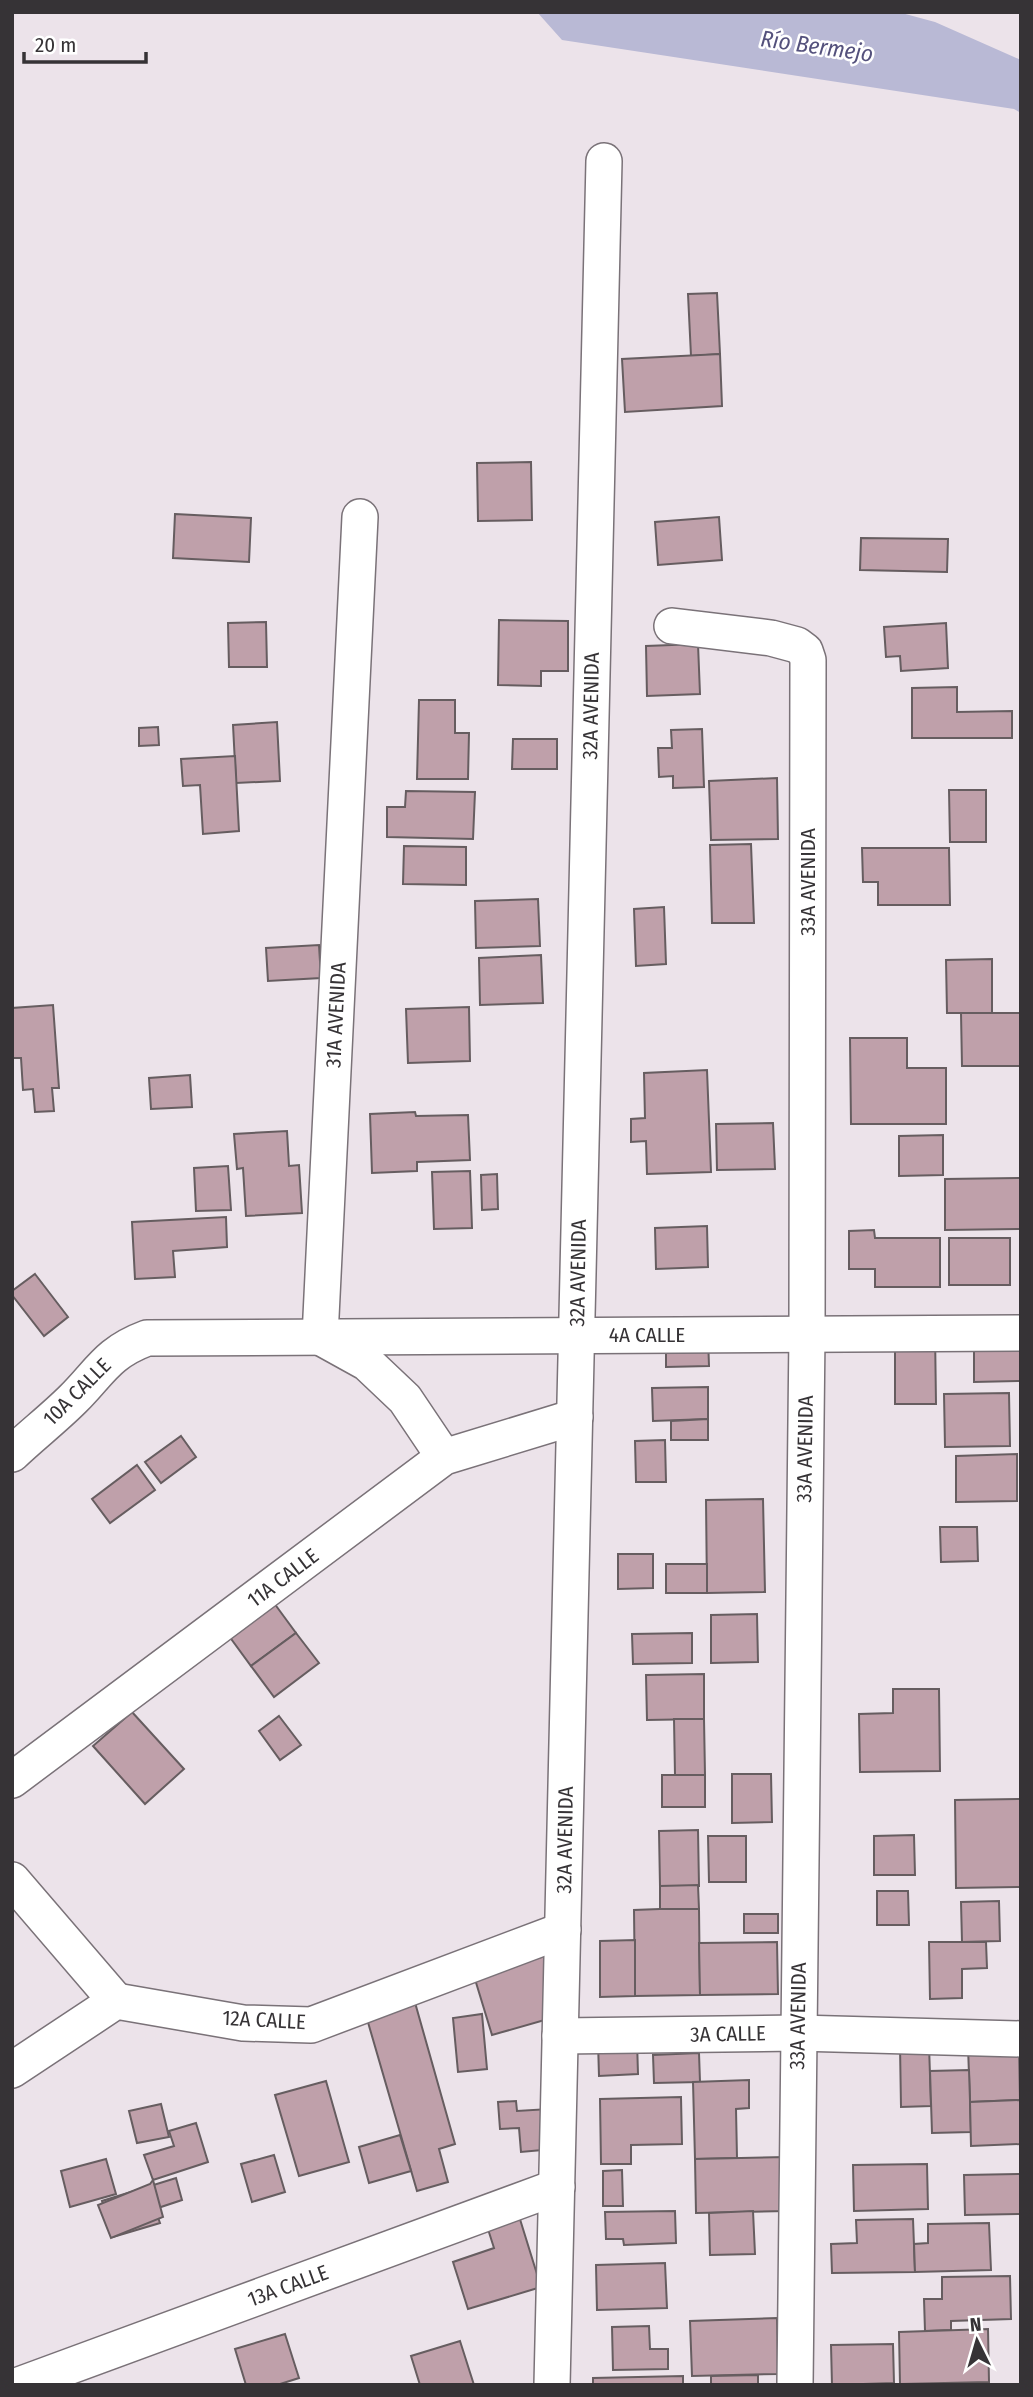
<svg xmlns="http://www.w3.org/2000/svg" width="1033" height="2397" viewBox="0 0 1033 2397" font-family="'Fira Sans Condensed',sans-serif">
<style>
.water{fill:#b9b9d5}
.building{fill:#bfa0aa;stroke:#665d60;stroke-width:2}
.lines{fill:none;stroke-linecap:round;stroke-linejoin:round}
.minor-casing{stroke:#7a7278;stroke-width:38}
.minor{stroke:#fff;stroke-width:35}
.labels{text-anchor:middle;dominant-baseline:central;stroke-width:5;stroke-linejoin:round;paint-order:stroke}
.street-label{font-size:21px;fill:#363336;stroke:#fff}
.water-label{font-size:23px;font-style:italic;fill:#54517c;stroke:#fff}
</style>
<rect width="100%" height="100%" fill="#ece3ea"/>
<!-- water -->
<polygon class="water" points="537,12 898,12 935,22 1021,60 1021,113 1014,109 562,40"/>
<!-- building -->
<g class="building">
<polygon points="717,293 720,354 691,356 688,294"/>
<polygon points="720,354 722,406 625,412 622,359"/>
<polygon points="531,462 532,520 478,521 477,463"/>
<polygon points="175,514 251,518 249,562 173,558"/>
<polygon points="719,517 722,560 658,565 655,522"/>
<polygon points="861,538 948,539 947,572 860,570"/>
<polygon points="499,620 568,621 568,671 541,671 541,686 498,685"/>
<polygon points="266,622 267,667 229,667 228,623"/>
<polygon points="946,623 948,668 901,671 900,656 886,657 884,627"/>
<polygon points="698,644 700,694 647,696 646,646"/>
<polygon points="957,687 957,712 1012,711 1012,738 912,738 912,688"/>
<polygon points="419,700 455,700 455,733 469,733 468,779 417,779"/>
<polygon points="277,722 280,781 236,783 233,725"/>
<polygon points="158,727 159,745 139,746 139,728"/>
<polygon points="702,729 704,787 673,788 673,776 659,777 658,748 672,748 671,730"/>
<polygon points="513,739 557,739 557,769 512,769"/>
<polygon points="235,756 239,831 203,834 200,785 183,786 181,759"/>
<polygon points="777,778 778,839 711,840 709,781"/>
<polygon points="949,790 986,790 986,842 950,842"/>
<polygon points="406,791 475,792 473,839 387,837 387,807 405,807"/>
<polygon points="751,844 754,923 712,923 710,845"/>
<polygon points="404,846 466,847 466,885 403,884"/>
<polygon points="862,848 949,848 950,905 878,905 878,882 863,882"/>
<polygon points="538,899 540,946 476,948 475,901"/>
<polygon points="664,907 666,964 636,966 634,909"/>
<polygon points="319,945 321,978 268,981 266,948"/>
<polygon points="541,955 543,1003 480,1005 479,958"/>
<polygon points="992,959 992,1013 947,1013 946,960"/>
<polygon points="53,1005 59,1088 52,1088 54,1111 35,1112 33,1089 23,1090 21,1058 12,1058 12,1008"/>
<polygon points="469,1007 470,1061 408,1063 406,1009"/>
<polygon points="961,1013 1021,1013 1021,1066 962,1066"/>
<polygon points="850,1038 907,1038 907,1068 946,1068 946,1124 851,1124"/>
<polygon points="707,1070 711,1172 647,1174 646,1141 631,1142 631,1119 645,1118 644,1073"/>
<polygon points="190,1075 192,1107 151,1109 149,1078"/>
<polygon points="415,1112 416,1116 468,1115 470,1160 417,1162 417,1171 372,1173 370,1114"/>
<polygon points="773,1123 775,1169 717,1170 716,1124"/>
<polygon points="287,1131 289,1166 299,1165 302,1213 246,1216 243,1168 237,1169 234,1134"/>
<polygon points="943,1135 943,1175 899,1176 899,1136"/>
<polygon points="228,1166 231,1210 196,1211 194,1168"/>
<polygon points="470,1171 472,1228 434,1229 432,1172"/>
<polygon points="497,1174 498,1209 482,1210 481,1175"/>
<polygon points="1021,1178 1021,1229 945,1230 945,1179"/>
<polygon points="226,1217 227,1247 173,1251 175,1277 135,1279 132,1222"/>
<polygon points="707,1226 708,1267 656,1269 655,1228"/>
<polygon points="874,1230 875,1238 940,1238 940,1287 875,1287 875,1269 849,1269 849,1231"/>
<rect x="949" y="1238" width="61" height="47"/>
<polygon points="35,1274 68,1317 44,1336 12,1295 12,1291"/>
<polygon points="895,1331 935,1331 936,1404 895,1404"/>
<polygon points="666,1337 708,1337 709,1366 666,1367"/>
<polygon points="1021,1347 1021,1381 974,1382 974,1348"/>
<polygon points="708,1387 708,1419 653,1421 652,1388"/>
<polygon points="1009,1393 1010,1446 945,1447 944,1394"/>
<polygon points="708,1419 708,1440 671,1440 671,1421"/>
<polygon points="181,1436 196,1457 161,1483 145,1462"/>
<polygon points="665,1440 666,1482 636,1482 635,1441"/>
<polygon points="1017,1454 1017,1501 956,1502 956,1456"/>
<polygon points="137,1465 155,1490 110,1523 92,1499"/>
<polygon points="763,1499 765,1592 707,1593 706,1500"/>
<polygon points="940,1527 977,1527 978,1561 941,1562"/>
<polygon points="618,1554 653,1554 653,1588 618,1589"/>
<rect x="666" y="1564" width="41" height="29"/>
<polygon points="274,1603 296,1633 251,1666 229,1636"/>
<polygon points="757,1614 758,1662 711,1663 711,1615"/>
<polygon points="296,1633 319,1663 274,1697 251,1666"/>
<polygon points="692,1633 692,1663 633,1664 632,1634"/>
<polygon points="704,1674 704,1719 647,1720 646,1675"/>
<polygon points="893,1689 939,1689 940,1771 860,1772 859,1714 893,1713"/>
<polygon points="132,1712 184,1769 145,1804 93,1746"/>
<polygon points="279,1716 301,1745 280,1760 259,1731"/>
<polygon points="674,1719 704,1719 705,1775 675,1775"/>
<polygon points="732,1774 771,1774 772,1822 732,1823"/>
<rect x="662" y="1775" width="43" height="32"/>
<polygon points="1021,1799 1021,1887 956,1888 955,1800"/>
<polygon points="698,1830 699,1886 660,1886 659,1831"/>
<polygon points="914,1835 915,1875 874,1875 874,1836"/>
<polygon points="708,1836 746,1836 746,1882 709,1882"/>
<polygon points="698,1885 699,1909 660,1909 660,1886"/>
<polygon points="877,1891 908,1891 909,1925 877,1925"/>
<polygon points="999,1901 1000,1941 962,1942 961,1902"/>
<polygon points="660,1909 699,1909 700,1995 635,1996 634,1910"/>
<rect x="744" y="1914" width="34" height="19"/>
<polygon points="635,1940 635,1996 600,1997 600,1941"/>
<polygon points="777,1942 778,1994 700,1995 699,1943"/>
<polygon points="929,1942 986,1942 987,1968 962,1969 962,1998 930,1999"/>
<polygon points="545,1956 562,2015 492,2035 474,1976"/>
<polygon points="414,1999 455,2144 439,2149 448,2182 417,2191 365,2012"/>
<polygon points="482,2014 487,2069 458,2072 453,2018"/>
<polygon points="637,2041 638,2074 599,2076 598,2042"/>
<polygon points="929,2045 931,2106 901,2107 900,2046"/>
<polygon points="1019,2046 1020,2100 970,2102 968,2047"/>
<polygon points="699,2053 700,2082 654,2083 653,2055"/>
<polygon points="969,2070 971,2132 932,2133 930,2071"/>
<polygon points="749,2080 749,2108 736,2109 737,2158 695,2159 693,2082"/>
<polygon points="326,2081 349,2162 299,2176 275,2095"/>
<polygon points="681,2097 682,2144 631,2145 631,2164 601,2164 600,2099"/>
<polygon points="1020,2100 1021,2144 971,2146 970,2102"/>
<polygon points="516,2101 517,2111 549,2109 553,2149 521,2152 519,2128 500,2129 498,2102"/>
<polygon points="161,2104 169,2137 137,2143 129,2111"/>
<polygon points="196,2123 208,2162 153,2180 144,2155 174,2146 169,2131"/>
<polygon points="400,2135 411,2171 369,2183 359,2147"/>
<polygon points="274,2155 285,2192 252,2202 241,2164"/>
<polygon points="785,2157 786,2211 696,2213 695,2159"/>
<polygon points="106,2159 116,2194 70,2207 61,2171"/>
<polygon points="927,2164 928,2209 854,2211 853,2165"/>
<polygon points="622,2170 623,2206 603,2206 603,2171"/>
<polygon points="1021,2174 1021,2214 965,2215 964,2175"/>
<polygon points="176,2178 182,2200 155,2209 160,2223 113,2237 102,2201"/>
<polygon points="153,2180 163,2217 111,2238 98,2205 150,2184"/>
<polygon points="675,2211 676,2243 624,2245 623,2239 606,2239 605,2212"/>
<polygon points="753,2211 755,2254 710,2255 709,2213"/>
<polygon points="519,2216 541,2287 468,2309 453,2262 494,2248 487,2226"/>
<polygon points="913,2219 915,2272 832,2273 831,2244 857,2243 856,2220"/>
<polygon points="989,2223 991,2270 915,2272 914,2244 928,2243 928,2224"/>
<polygon points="665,2263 667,2308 597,2310 596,2265"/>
<polygon points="1010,2276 1011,2319 951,2321 951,2330 925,2331 924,2299 942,2299 942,2277"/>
<polygon points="777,2318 778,2374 692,2376 690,2321"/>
<polygon points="649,2326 650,2349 668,2349 668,2369 613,2370 612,2327"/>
<polygon points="988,2329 989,2382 900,2384 899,2332"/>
<polygon points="285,2334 299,2378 277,2385 246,2385 235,2349"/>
<polygon points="460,2341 474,2385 420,2385 411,2356"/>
<polygon points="893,2344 894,2383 832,2385 831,2345"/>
<polygon points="758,2375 758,2385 711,2385 711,2376"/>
<polygon points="683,2376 683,2385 593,2385 593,2378"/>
</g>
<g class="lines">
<!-- minor casing -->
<g class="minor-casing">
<g id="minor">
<polyline points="360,517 320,1337 367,1363 405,1399 444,1457"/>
<polyline points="672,626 771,638 797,645 805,651 808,660 807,1334 795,2385"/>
<path d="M12,1454C32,1435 54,1418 73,1399C101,1371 107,1353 147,1338L1021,1333"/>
<polyline points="12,1780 444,1457 575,1417"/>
<polyline points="12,1880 116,2001"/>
<polyline points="560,2036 798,2033 1021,2039"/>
<polyline points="12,2070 116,2001 243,2023 311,2025 563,1930"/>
<polyline points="19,2385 557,2187"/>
<polyline points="552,2385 604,161"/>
</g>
</g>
<!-- minor -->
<use href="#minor" class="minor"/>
</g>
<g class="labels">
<!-- street labels -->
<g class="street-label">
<text transform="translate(591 706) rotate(-89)">32A AVENIDA</text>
<text transform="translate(808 882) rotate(-90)">33A AVENIDA</text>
<text transform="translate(336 1015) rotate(-87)">31A AVENIDA</text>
<text transform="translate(578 1273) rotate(-89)">32A AVENIDA</text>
<text x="647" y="1335">4A CALLE</text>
<text transform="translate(77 1392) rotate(-45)">10A CALLE</text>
<text transform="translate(805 1449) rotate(-89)">33A AVENIDA</text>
<text transform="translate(283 1578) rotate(-37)">11A CALLE</text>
<text transform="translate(565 1840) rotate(-89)">32A AVENIDA</text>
<text transform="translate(798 2016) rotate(-89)">33A AVENIDA</text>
<text transform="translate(264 2020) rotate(3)">12A CALLE</text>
<text transform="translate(728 2034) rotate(-1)">3A CALLE</text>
<text transform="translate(288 2286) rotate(-20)">13A CALLE</text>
</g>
<!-- water labels -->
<g class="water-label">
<text transform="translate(817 46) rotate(8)">Río Bermejo</text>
</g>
</g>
<!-- border -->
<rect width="1033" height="2397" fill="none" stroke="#363336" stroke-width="28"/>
<!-- north arrow -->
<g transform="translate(977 2341) rotate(355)" stroke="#ffffff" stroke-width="5" paint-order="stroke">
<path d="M0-5L12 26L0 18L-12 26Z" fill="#363336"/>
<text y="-10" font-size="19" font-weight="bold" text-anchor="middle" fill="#363336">N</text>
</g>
<!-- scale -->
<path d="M24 52v10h122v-10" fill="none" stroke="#363336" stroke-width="3.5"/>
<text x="35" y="52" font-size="21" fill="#363336" stroke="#ffffff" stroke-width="5" paint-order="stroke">20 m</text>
</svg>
